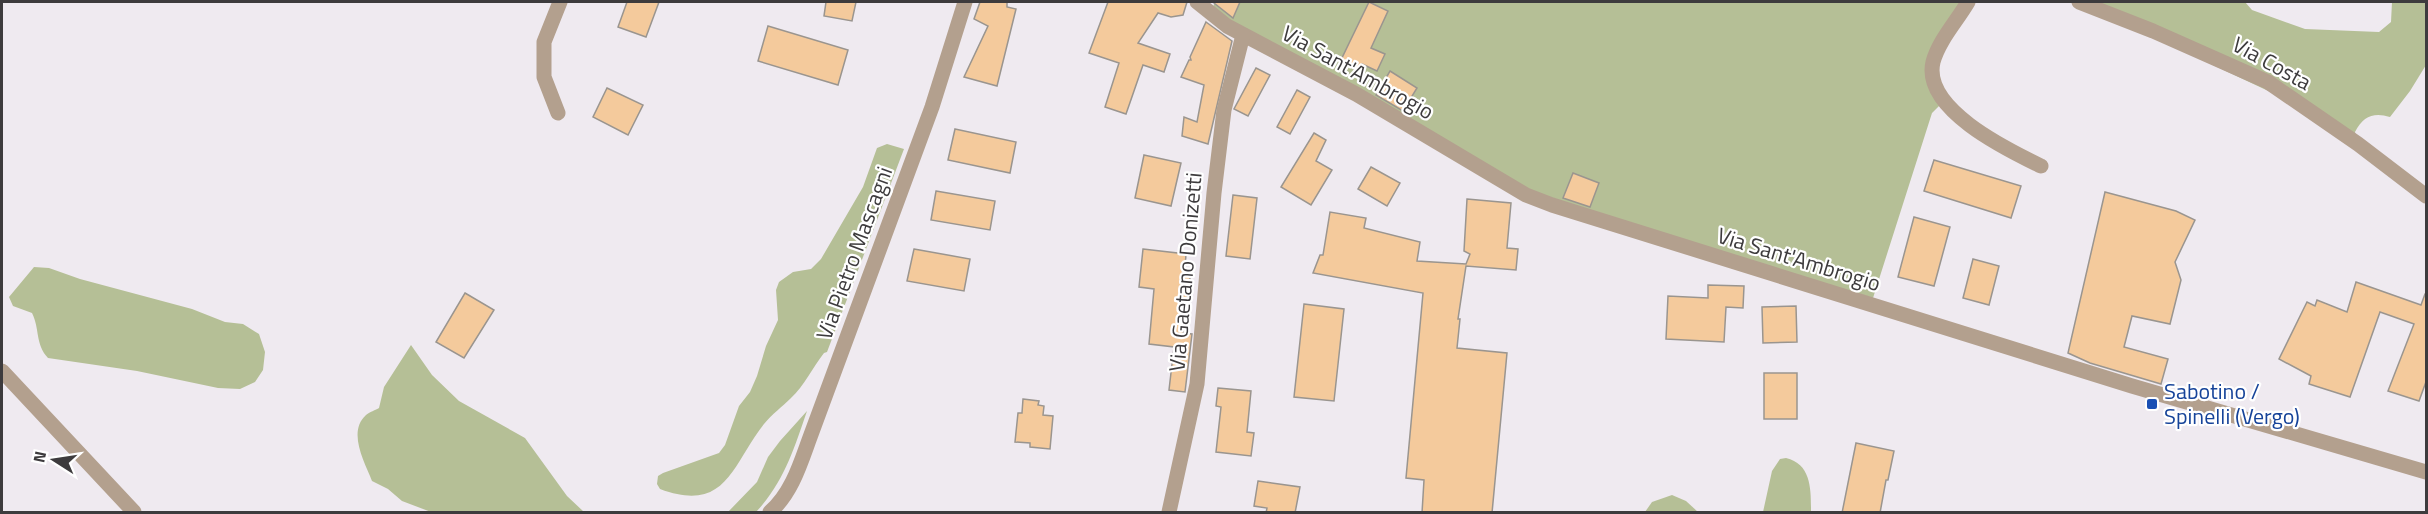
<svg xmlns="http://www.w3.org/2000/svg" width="2428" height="514" viewBox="0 0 2428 514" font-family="'Titillium Web',sans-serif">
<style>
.green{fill:#b5bf96}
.building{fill:#f4ca9c;stroke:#9a958f;stroke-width:1.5}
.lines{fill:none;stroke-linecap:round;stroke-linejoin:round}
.minor{stroke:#b3a08e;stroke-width:15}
.transit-dot{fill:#1a4fb4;stroke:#fff;stroke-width:2}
.labels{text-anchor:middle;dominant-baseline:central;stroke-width:4.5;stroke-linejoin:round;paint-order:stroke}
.street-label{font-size:22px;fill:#3d3b3d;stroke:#fff}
.transit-label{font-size:22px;fill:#164399;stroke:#fff;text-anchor:start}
</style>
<rect width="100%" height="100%" fill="#efeaf0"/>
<!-- green -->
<g class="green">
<polygon points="1215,2 1968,2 1933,64 1945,100 1932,113 1873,298 1538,197 1225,20 1212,9"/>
<path d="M2079,2H2245L2252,10L2305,29L2379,32L2391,22L2392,2H2426V65L2410,91L2390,117C2374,112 2363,116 2355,132L2358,144L2309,110Z"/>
<path d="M887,144L904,149L827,352L824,353C813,367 804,386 791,398C782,407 772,414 764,424C732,464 727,514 660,489L657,484L658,476L663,473L719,453L725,445L739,406L750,392L757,376L766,346L778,320L776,290L779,282L793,272L811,269L821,259L863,187L877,148Z"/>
<path d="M34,267L49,268L80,279L192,309L225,322L243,324L259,334L265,352L263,370L255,382L240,389L218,388L137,371L48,358C35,344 40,329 32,313L13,306L9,297Z"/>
<path d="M411,345L432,375L459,401L525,438L567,496L584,512H431L402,501L388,489L372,481C365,463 347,432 366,415C369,412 376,410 379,408L384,387Z"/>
<path d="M807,411C794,449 784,482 756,512H728L757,482L768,457L780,441Z"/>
<path d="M1786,458C1812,464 1811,491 1811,512H1763L1772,471L1780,459Z"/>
<polygon points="1672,495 1686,501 1698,512 1645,512 1652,502"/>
</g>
<!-- building -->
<g class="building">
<polygon points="627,2 659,2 646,37 618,27"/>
<polygon points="826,2 856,2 852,21 824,16"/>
<polygon points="980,2 1007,2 1007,7 1016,9 997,86 964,77 988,26 974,19"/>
<polygon points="1108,2 1187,2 1183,15 1171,17 1158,13 1138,43 1170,54 1164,72 1143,65 1126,114 1105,107 1119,63 1089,53"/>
<polygon points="1215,2 1240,2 1233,18 1214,3"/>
<polygon points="1369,2 1388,11 1371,48 1385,54 1377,71 1362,64 1358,71 1340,62"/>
<polygon points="1206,22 1232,41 1208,144 1182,136 1184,117 1197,122 1204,85 1181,77 1189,60 1191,60 1190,57"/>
<polygon points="768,26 848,50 838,85 758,61"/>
<polygon points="1256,68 1270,75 1248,116 1234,109"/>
<polygon points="1390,71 1417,88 1403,111 1376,95"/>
<polygon points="607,88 643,105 628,135 593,117"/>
<polygon points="1297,90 1310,97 1290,134 1277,127"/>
<polygon points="955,129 1016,142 1010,173 948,160"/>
<polygon points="1314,133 1326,140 1316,161 1332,170 1311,205 1281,187"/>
<polygon points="1144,155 1181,163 1171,206 1135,198"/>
<polygon points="1934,160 2021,186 2011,218 1924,191"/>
<polygon points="1371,167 1400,183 1387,206 1358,189"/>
<polygon points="1573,173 1599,183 1590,207 1563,198"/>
<polygon points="936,191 995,201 990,230 931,220"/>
<polygon points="2105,192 2176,211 2195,220 2175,262 2181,280 2170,324 2132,316 2124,347 2168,359 2161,384 2090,363 2068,353"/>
<polygon points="1233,195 1257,198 1250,259 1226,256"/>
<polygon points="1467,199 1511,203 1507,248 1518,249 1516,270 1466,266 1458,319 1460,319 1457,348 1507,353 1492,513 1422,513 1424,480 1406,478 1423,293 1313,273 1320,255 1323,255 1330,212 1366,218 1364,228 1420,242 1417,261 1466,264 1470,254 1464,251"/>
<polygon points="1914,217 1950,227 1934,286 1898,277"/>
<polygon points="914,249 970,259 964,291 907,281"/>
<polygon points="1143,249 1186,254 1185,269 1191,270 1183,333 1192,334 1185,392 1169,390 1174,347 1149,344 1154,289 1139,287"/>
<polygon points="1973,259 1999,266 1989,305 1963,298"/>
<polygon points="2356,282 2421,305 2425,294 2427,294 2427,379 2419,401 2388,391 2414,324 2380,312 2350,397 2309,384 2311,376 2279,359 2307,302 2315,306 2317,300 2347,312"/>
<polygon points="1708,285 1744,286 1743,308 1726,307 1724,342 1666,339 1668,296 1708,298"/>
<polygon points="465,293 494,310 464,358 436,342"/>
<polygon points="1304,304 1344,309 1334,401 1294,397"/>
<polygon points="1796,306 1797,342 1763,343 1762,307"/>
<rect x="1764" y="373" width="33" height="46"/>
<polygon points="1218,388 1251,391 1247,432 1254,433 1251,456 1216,452 1221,407 1216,406"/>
<polygon points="1023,399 1039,401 1038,405 1044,406 1043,415 1053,416 1050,449 1030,447 1030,443 1015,442 1018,413 1022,413"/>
<polygon points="1856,443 1894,451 1888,480 1886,480 1880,513 1842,513"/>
<polygon points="1258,481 1300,487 1295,513 1266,513 1267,508 1254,506"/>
</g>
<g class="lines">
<!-- minor -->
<g class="minor">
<polyline points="1197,2 1227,26 1356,94 1526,195 1552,205 2132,386 2426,472"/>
<path d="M1968,2C1957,21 1939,40 1933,62C1922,109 2008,150 2041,166"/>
<polyline points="2079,2 2153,31 2268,82 2358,144 2426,196"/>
<polyline points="558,113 544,77 544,42 560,2"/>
<polyline points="2,371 134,512"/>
<path d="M770,512C791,494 800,465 809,440L932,107L965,2"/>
<polyline points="1169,512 1197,384 1214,193 1224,110 1243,35"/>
</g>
</g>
<!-- markers -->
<rect class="transit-dot" x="2146" y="398" width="12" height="12" rx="3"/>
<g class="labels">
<!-- street labels -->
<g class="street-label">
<text transform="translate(2272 63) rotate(29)">Via Costa</text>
<text transform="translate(1358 72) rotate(29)">Via Sant'Ambrogio</text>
<text transform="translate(854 253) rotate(-70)">Via Pietro Mascagni</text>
<text transform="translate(1799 259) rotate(17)">Via Sant'Ambrogio</text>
<text transform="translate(1185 272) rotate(-85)">Via Gaetano Donizetti</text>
</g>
<!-- transit labels -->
<g class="transit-label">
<text x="2164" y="391">Sabotino /<tspan x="2164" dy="25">Spinelli (Vergo)</tspan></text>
</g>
</g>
<!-- border -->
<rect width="2428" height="514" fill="none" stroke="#3d3b3d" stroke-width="6"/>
<!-- north arrow -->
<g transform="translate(54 460) rotate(282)" stroke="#ffffff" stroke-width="4.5" paint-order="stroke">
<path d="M0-4.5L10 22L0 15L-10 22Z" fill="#3d3b3d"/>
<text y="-9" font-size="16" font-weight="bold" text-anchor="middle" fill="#3d3b3d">N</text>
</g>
</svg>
